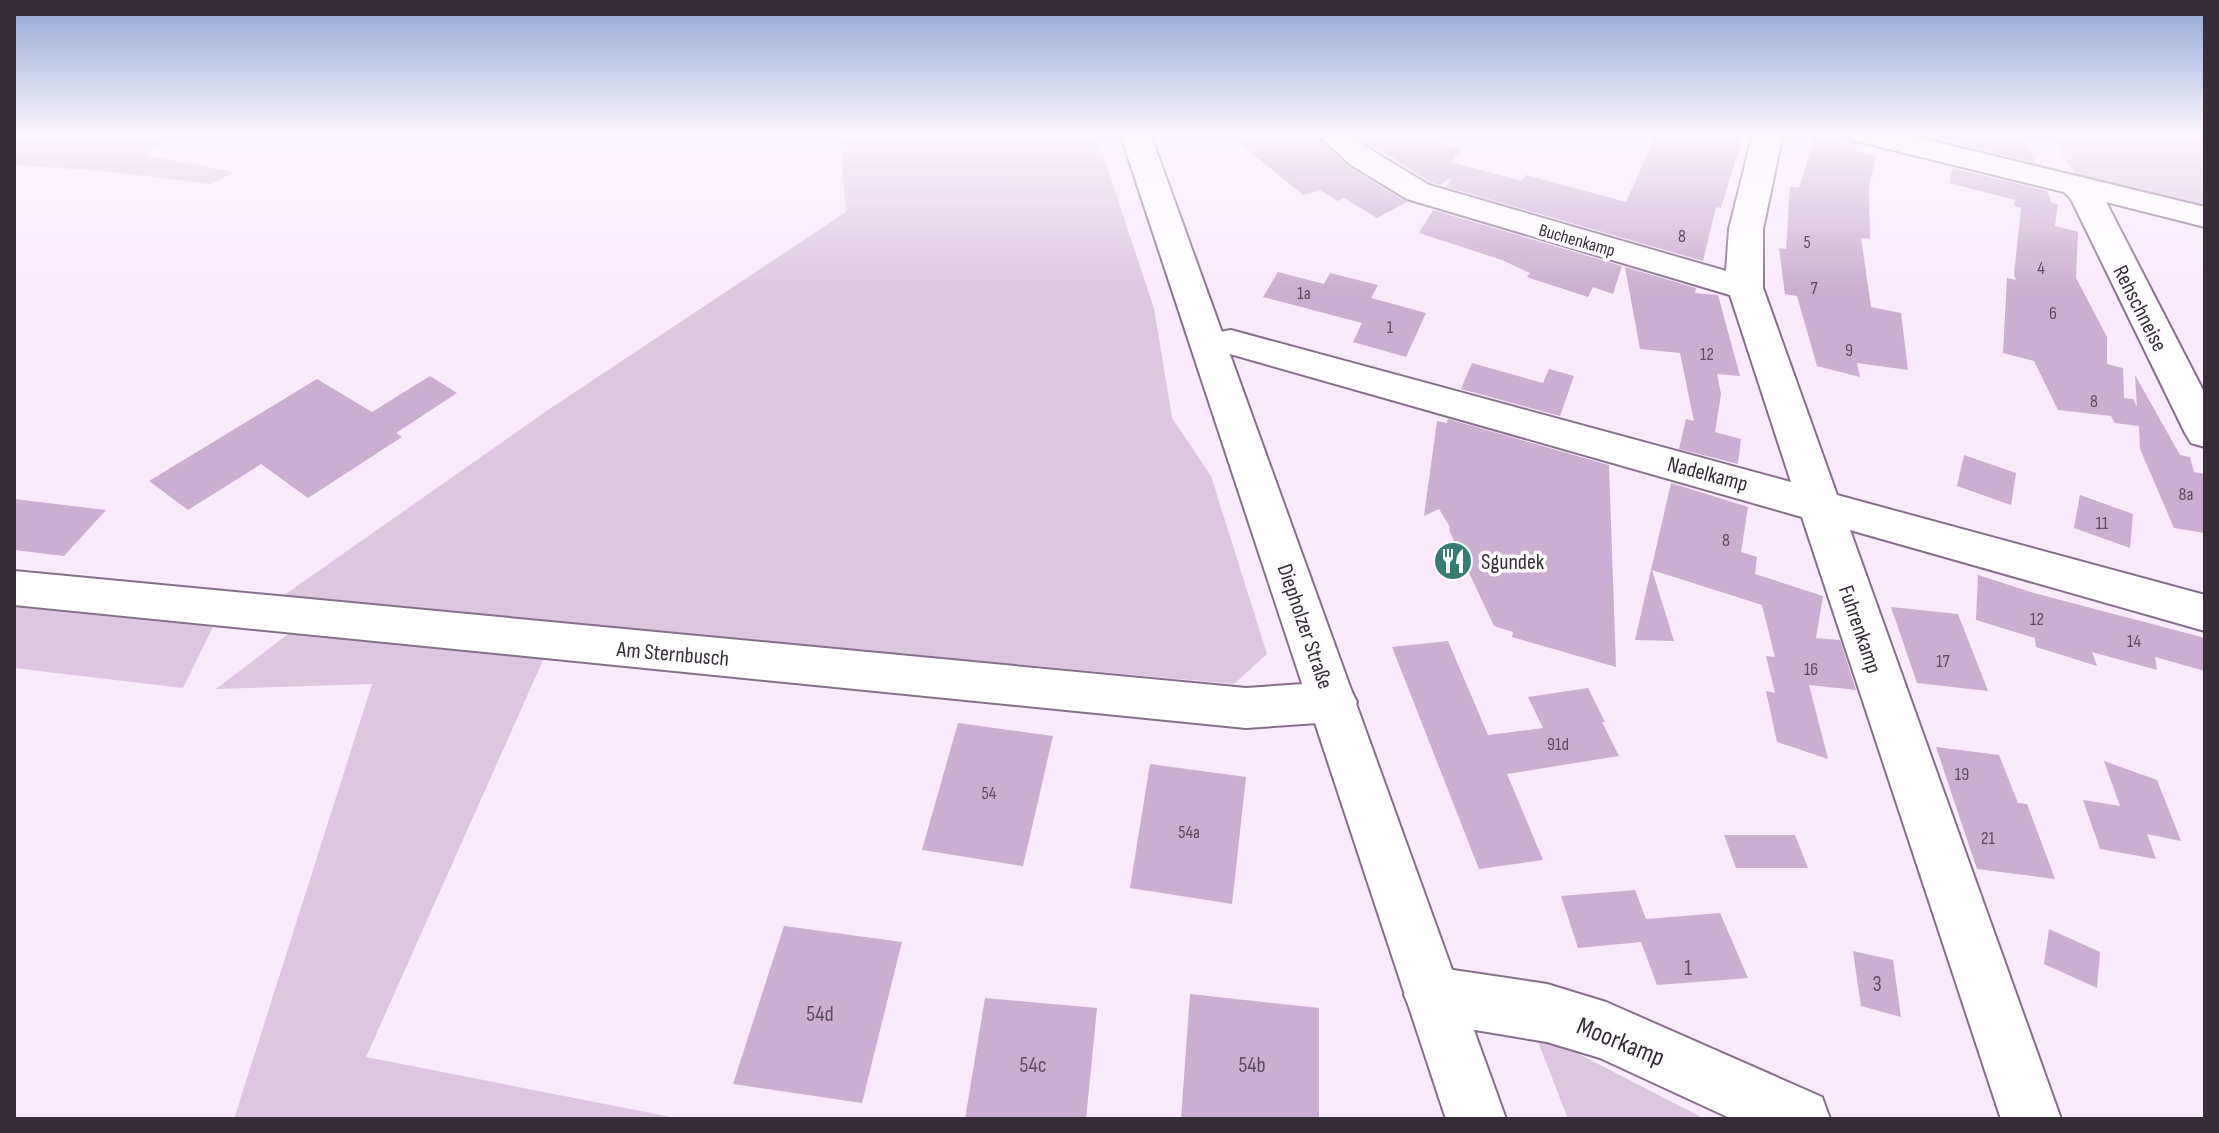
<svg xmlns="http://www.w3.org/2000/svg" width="2219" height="1133" viewBox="0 0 2219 1133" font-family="'Sofia Sans Condensed',sans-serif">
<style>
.green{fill:#dcc6e0}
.building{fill:#cbaed1}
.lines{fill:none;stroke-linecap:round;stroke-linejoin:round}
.minor-casing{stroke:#866f8b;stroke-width:4}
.major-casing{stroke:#866f8b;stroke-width:4}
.minor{fill:#fff;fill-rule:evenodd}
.major{fill:#fff;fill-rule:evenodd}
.labels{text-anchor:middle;stroke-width:7;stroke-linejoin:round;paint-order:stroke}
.number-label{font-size:18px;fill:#5c4d5f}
.far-street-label{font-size:18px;fill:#372d39;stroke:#fdfdfd}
.street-label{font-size:22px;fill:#372d39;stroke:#fdfdfd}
.poi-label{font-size:22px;fill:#372d39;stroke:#fdfdfd;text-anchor:start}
.near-number-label{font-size:22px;fill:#5c4d5f}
.near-street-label{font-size:26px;fill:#372d39;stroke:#fdfdfd}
</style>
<rect width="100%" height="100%" fill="#f9eafc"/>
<g class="green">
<polygon points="14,133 180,133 145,155 235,172 211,184 104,171 14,165"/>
<polygon points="839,133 1096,133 1154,309 1172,418 1211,476 1267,654 1234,684 280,598 548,410 846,212"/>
<polygon points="2047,133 2205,133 2205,210 2078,178"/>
<polygon points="14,607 213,627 183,688 14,668"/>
<polygon points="288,634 544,658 366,1057 681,1119 234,1119 372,684 216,689"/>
<polygon points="1534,1031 1705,1119 1568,1119"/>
</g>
<g class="building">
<polygon points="1227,133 1313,133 1349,167 1407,202 1377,218 1344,198 1338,201 1320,190 1303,195"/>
<polygon points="1353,133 1412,133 1462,151 1450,162 1522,181 1526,175 1626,202 1657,133 1744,133 1721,208 1716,207 1703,261 1446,187 1452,178 1439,185 1430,182"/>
<polygon points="1961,133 2024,138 2035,163 1959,144"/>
<polygon points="1815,137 1856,147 1855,151 1876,156 1869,185 1870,239 1861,238 1871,307 1901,313 1908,370 1857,363 1860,377 1817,366 1797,296 1785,294 1779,248 1786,249 1790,186 1799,188"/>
<polygon points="1953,168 2047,191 2052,203 2058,204 2055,226 2078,232 2076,278 2107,337 2107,364 2123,368 2124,398 2133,399 2137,407 2135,375 2180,455 2190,457 2194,472 2205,474 2205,533 2174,528 2140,449 2139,426 2115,423 2111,416 2058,410 2034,361 2003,353 2007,278 2016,280 2014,275 2021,208 2014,206 2015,200 1949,183"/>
<polygon points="1433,210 1622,266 1613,294 1593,287 1588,297 1527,277 1530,273 1502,260 1419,233"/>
<polygon points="1625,267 1696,288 1695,293 1718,295 1740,376 1717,374 1721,394 1715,432 1741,439 1738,464 1679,449 1686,419 1694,421 1680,353 1640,349"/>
<polygon points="1278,272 1324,284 1330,273 1378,285 1371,298 1426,313 1406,357 1353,342 1362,323 1263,297"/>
<polygon points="1472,363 1543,383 1549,369 1574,376 1560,416 1461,389"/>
<polygon points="430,376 457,393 396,433 402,437 308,498 261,464 188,510 149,481 317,379 372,412"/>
<polygon points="1448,419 1609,465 1616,667 1512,637 1513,632 1494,626 1449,530 1450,527 1439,509 1424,516 1437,421 1447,423"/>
<polygon points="1964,455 2016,473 2011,505 1957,486"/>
<polygon points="1671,483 1748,507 1741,552 1757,557 1755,574 1823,596 1816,638 1840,640 1856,690 1809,685 1828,759 1777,742 1766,691 1775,693 1766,656 1775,657 1762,605 1652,570 1674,641 1635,640"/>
<polygon points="2080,495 2133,514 2130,548 2074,528"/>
<polygon points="14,499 106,510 64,556 14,550"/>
<polygon points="1978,575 2034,593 2205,638 2205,671 2155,657 2157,670 2092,652 2097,666 2036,647 2035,638 1976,620"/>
<polygon points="1891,607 1958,614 1988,691 1917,683"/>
<polygon points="1448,641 1488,735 1543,728 1528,697 1588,688 1605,722 1602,722 1619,756 1507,774 1543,860 1479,869 1392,647"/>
<polygon points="958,723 1053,736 1023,866 922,850"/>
<polygon points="1936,747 1999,755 2018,803 2027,804 2055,879 1977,869"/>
<polygon points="2104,761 2157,780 2181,841 2147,834 2156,859 2100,849 2083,800 2120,806"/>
<polygon points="1150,764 1246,777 1232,904 1130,888"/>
<polygon points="1724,835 1795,835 1808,868 1736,868"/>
<polygon points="1635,890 1646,919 1720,913 1748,978 1657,985 1641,942 1578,948 1561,896"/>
<polygon points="784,926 902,942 862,1103 733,1084"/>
<polygon points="2049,929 2100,952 2097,988 2044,964"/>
<polygon points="1853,951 1893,960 1901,1017 1861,1006"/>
<polygon points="1190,994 1319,1008 1319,1119 1181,1119"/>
<polygon points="985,998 1097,1008 1086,1119 965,1119"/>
</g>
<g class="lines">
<defs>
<g id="minor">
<polygon points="1316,133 1349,133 1373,151 1429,185 1726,271 1729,229 1753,133 1783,133 1763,229 1763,288 1837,495 2205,595 2205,631 1850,530 2061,1119 2001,1119 1802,517 1230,354 1209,356 1196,352 1190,344 1196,336 1231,330 1791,482 1730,295 1407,199 1351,165"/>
<polygon points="1848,133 1899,133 2205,207 2205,227 2106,202 2205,394 2205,447 2191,443 2185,433 2071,199 2064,192 1852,140"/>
<polygon points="14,571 1246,688 1333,682 1350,688 1357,702 1350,716 1333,722 1246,728 14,605"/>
<polygon points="1433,967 1547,984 1606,1002 1822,1097 1830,1119 1732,1119 1600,1058 1547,1042 1433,1023 1413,1015 1404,995 1413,975"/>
</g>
<polygon id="major" points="1120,133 1150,133 1506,1119 1446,1119"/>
</defs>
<use href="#minor" class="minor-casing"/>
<use href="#major" class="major-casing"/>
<use href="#minor" class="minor"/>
<use href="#major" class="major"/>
</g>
<linearGradient id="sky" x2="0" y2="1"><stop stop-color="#90a6d3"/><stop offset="0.46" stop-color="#fcf6fe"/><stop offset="1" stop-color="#fcf6fe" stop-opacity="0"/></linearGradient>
<rect width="2219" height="291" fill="url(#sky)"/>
<defs>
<symbol id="restaurant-disc" viewBox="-11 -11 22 22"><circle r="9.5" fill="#377d75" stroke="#fdfdfd"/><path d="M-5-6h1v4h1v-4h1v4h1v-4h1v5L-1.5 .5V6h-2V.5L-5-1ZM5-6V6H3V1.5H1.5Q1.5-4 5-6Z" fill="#fff"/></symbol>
</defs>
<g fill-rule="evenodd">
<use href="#restaurant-disc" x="1431" y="539" width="44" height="44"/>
</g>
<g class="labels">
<g class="number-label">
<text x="1682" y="242">8</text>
<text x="1807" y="248">5</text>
<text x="2041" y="274">4</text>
<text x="1814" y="294">7</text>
<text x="1304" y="299">1a</text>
<text x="2053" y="319">6</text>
<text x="1390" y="333">1</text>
<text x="1849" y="356">9</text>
<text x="1707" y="360">12</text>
<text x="2094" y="407">8</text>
<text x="2186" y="500">8a</text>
<text x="2102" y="529">11</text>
<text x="1726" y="546">8</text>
<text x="2037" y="625">12</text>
<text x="2134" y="647">14</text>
<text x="1943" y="667">17</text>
<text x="1811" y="675">16</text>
<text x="1558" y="750">91d</text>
<text x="1962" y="780">19</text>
<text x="989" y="799">54</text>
<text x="1189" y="838">54a</text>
<text x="1988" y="844">21</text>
</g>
<g class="far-street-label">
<text transform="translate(1577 240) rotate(16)" y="6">Buchenkamp</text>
</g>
<g class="street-label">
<text transform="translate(2141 308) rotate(63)" y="8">Rehschneise</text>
<text transform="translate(1708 473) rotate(15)" y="8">Nadelkamp</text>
<text transform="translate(1306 626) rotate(71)" y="8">Diepholzer Straße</text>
<text transform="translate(1861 629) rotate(71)" y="8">Fuhrenkamp</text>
<text transform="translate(673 653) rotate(5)" y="8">Am Sternbusch</text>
</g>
<g class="poi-label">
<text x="1481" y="569">Sgundek</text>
</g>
<g class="near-number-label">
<text x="1688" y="975">1</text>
<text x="1877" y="991">3</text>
<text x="820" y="1021">54d</text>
<text x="1033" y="1072">54c</text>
<text x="1252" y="1072">54b</text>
</g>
<g class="near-street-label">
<text transform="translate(1621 1041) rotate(22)" y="9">Moorkamp</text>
</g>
</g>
<rect width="2219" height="1133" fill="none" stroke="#372d39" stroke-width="32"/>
</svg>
